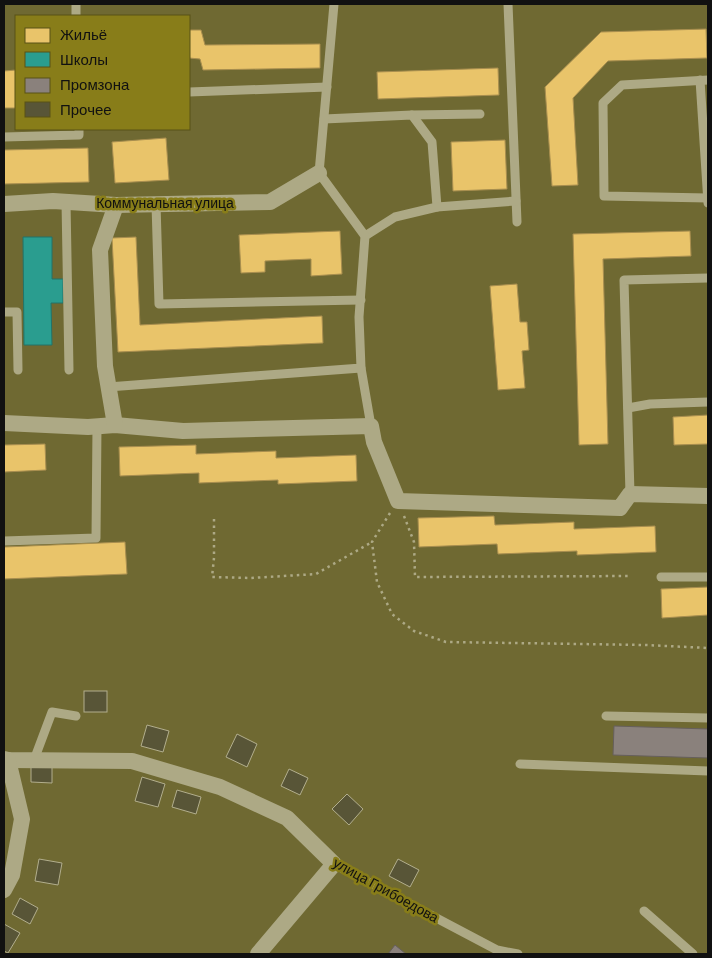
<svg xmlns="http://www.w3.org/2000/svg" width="712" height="958" viewBox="0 0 712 958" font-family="Barlow,sans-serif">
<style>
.homes{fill:#e9c46a;stroke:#a88e4f}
.schools{fill:#2a9d8f;stroke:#227369}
.industry{fill:#8a817c;stroke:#665f5c}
.building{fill:#585537;stroke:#b2ae8d}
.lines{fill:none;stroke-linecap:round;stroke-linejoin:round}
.path{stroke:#ada985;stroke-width:2.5;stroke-dasharray:2.5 4;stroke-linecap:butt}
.lane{stroke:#ada985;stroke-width:9}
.street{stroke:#ada985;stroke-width:16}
.labels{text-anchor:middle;stroke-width:5;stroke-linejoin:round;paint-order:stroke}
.street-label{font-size:14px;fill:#111;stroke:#887d19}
</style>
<rect width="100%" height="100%" fill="#6f6932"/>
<g class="homes">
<polygon points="706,29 707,58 608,61 573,98 578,185 552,186 545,87 601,32"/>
<polygon points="189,30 201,30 205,45 320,44 320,68 203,70 200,59 189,58"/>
<polygon points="498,68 499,95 378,99 377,72"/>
<polygon points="16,70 16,108 4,108 4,71"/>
<polygon points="166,138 169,180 115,183 112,142"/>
<polygon points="505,140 507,189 453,191 451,142"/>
<polygon points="88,148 89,182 4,184 4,150"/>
<polygon points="340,231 342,274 311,276 311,259 265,261 265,272 241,273 239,235"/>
<polygon points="690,231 691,256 603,259 608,444 579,445 573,234"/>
<polygon points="136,237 140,325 322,316 323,343 118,352 112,238"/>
<polygon points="517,284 520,322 527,322 529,350 522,351 525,388 498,390 490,286"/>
<polygon points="708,415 708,444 674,445 673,417"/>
<polygon points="45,444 46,470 4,472 4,445"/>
<polygon points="196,445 196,454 276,451 276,458 356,455 357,481 278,484 278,480 199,483 199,473 120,476 119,447"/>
<polygon points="494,516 495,525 574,522 574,529 655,526 656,552 577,555 577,551 498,554 497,544 419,547 418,518"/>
<polygon points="125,542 127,574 4,579 4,547"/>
<polygon points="708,587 708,615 662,618 661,589"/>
</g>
<polygon class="schools" points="23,237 52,237 52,279 63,279 63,303 51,303 52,345 24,345"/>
<g class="industry">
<polygon points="614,726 708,729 708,758 613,755"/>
<polygon points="395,945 406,954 388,954"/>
</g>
<g class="building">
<rect x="84" y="691" width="23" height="21"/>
<polygon points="147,725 169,731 163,752 141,746"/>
<polygon points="237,734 257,744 247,767 226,757"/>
<polygon points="31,762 52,762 52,783 31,782"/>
<polygon points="289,769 308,778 300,795 281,786"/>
<polygon points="142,777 165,784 158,807 135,801"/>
<polygon points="177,790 201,797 196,814 172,807"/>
<polygon points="347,794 363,809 349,825 332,809"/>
<polygon points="39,859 62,863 58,885 35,881"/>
<polygon points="398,859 419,870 410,887 389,876"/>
<polygon points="20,898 38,908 30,924 12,914"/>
<polygon points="4,924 20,933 8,953 4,951"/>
</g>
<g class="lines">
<g class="path">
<polyline points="390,513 372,542 377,582 392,614 414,631 446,642 646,645 708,648"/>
<polyline points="404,516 414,542 415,577 629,576"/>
<polyline points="214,519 214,558 212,577 251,578 316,574 372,542"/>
</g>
<g class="lane">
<polyline points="76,4 76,16"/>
<polyline points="508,4 517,222"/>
<polyline points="700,80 708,203"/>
<polyline points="708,80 622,85 603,103 604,196 708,198"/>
<polyline points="189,92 327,87"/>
<polyline points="412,115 480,114"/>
<polyline points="324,119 412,115 432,142 437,207 395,217 365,236"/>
<polyline points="4,137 79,135 79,129"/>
<polyline points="66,202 69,370"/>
<polyline points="156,204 159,304 361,300"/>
<polyline points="437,207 516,201"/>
<polyline points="4,312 17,312 18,370"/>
<polyline points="361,368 371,426"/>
<polyline points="108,387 361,368 359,317 365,236 319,173 334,4"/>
<polyline points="628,408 650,404 708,402"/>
<polyline points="630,494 624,280 708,278"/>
<polyline points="4,541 96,538 97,426"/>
<polyline points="661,577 708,577"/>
<polyline points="606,716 708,718"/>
<polyline points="34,760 52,712 76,716"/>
<polyline points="520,764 708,771"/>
<polyline points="334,864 497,950 518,954"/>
<polyline points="644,911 693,954"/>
</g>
<g class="street">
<polyline points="4,204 53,201 116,205 270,202 319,173"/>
<polyline points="4,423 88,427 115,425 183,431 371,426 374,442 398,501 620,508 630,494 708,496"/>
<polyline points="115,425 105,366 100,250 116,205"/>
<polyline points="4,759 8,760 132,761 220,787 287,818 334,864 258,954"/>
<polyline points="4,890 12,875 22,819 8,760"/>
</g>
</g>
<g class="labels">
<g class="street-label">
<text x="165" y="208">Коммунальная улица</text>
<text transform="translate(386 890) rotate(29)" y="5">улица Грибоедова</text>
</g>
</g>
<rect width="712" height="958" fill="none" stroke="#111111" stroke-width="10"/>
<rect x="15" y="15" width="175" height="115" fill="#887d19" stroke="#585216"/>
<rect x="25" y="28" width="25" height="15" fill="#e9c46a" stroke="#585216"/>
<text x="60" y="40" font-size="15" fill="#111111">Жильё</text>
<rect x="25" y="52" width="25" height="15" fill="#2a9d8f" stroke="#585216"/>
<text x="60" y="65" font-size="15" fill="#111111">Школы</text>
<rect x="25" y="78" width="25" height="15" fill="#8a817c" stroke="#585216"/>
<text x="60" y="90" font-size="15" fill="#111111">Промзона</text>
<rect x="25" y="102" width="25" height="15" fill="#585537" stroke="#585216"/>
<text x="60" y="115" font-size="15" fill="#111111">Прочее</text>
</svg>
